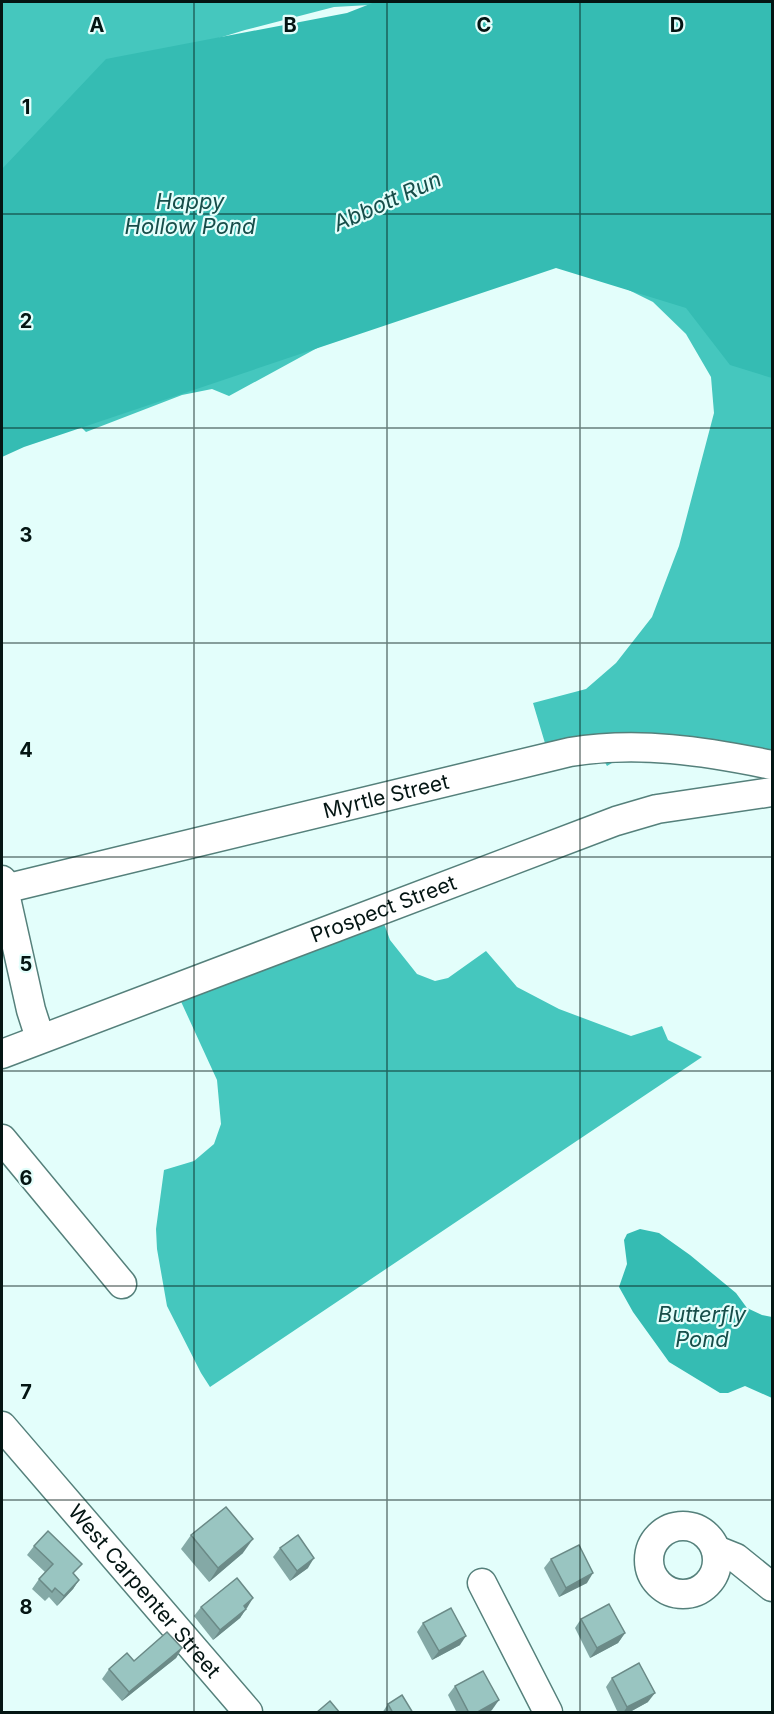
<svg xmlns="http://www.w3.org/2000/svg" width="774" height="1714" viewBox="0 0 774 1714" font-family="Inter,sans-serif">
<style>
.forest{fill:#45c7be}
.water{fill:#35bcb3}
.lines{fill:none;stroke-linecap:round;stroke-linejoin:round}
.minor-casing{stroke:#55807b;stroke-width:31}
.minor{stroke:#fff;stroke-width:28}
.wall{fill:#84a9a6}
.shaded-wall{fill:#6b8a87}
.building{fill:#99c5c1;stroke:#6b8a87;stroke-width:1.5}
.grid{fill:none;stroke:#041513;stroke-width:1.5;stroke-opacity:0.55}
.labels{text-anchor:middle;stroke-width:4.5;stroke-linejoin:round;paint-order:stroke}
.street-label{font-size:21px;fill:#041513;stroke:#e3fefb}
.water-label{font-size:22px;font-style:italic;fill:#174e4a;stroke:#e3fefb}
.grid-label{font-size:20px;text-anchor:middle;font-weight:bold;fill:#041513;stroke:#e3fefb;stroke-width:4.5;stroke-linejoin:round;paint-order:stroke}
</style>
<rect width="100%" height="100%" fill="#e3fefb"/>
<g class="forest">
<polygon points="2,2 382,2 370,5 334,7 245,30 147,60 2,179"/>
<path d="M542,243l82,10 12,5 9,7 37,37 24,29 28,21 38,14v401l-33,-6 -71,-5 -1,-2 -42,1 -18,11 -6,-11c-17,-4 -35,1 -51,5l-17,-57 53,-14 30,-26 36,-46 27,-71 35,-133 -3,-36 -25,-43 -33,-32 -81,-40 -117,28 -125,51 -101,55 -17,-7 -30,6 -96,37 -8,-8 130,-65 166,-63 82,-36 65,-16z"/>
<polygon points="382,918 390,940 417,974 435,981 448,978 486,951 517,987 559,1009 631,1036 662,1026 668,1040 702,1057 210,1387 201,1373 167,1306 157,1249 156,1229 164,1170 194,1161 214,1144 221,1124 217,1080 178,995"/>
</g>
<g class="water">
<polygon points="375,2 772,2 772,378 730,365 686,308 556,268 24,447 2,457 2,169 106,59 347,13"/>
<polygon points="640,1229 659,1233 690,1255 736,1293 747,1308 762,1315 772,1317 772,1398 745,1386 728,1393 720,1393 669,1362 633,1312 619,1287 627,1264 624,1240 627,1234"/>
</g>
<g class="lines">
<defs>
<g id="minor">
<polyline points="2,880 31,1010 40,1038"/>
<path id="s1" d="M4,889l566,-137c69,-11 134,-1 202,13"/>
<path id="s2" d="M2,1054l614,-233 41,-12 115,-17"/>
<polyline points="2,1139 122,1284"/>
<path id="s3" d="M2,1426l246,286"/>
<circle cx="683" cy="1560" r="34"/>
<polyline points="716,1550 736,1558 772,1587"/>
<polyline points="482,1583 548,1712"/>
</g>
</defs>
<use href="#minor" class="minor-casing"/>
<use href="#minor" class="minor"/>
</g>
<g class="wall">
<polygon points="191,1535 243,1553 209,1582 181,1549"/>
<polygon points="34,1546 74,1574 79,1580 73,1589 57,1606 49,1597 45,1601 32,1589 39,1579 45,1572 27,1555"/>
<polygon points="280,1548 308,1568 290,1581 273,1557"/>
<polygon points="551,1559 587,1583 559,1597 544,1568"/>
<polygon points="201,1607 246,1608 246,1609 240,1618 213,1640 194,1616"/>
<polygon points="581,1619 625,1633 618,1643 590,1658 575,1628"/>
<polygon points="423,1623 460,1645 432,1660 417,1632"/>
<polygon points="182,1648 176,1658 122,1701 102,1679 109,1669"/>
<polygon points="612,1678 648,1702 628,1713 618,1713 606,1687"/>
<polygon points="455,1686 492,1710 487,1713 457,1713 448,1695"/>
<polygon points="388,1704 413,1713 382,1713"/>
</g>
<g class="shaded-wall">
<polygon points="253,1539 243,1553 209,1582 218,1568"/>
<polygon points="314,1558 308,1568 290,1581 297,1571"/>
<polygon points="593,1573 587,1583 559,1597 566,1588"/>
<polygon points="79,1580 73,1589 57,1606 64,1596"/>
<polygon points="253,1598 247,1608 237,1615 244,1606"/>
<polygon points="246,1609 240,1618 213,1640 220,1630"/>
<polygon points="625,1633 618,1643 590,1658 597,1648"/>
<polygon points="466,1636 460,1645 432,1660 439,1651"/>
<polygon points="182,1648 176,1658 122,1701 129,1692"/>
<polygon points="655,1693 648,1702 628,1713 623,1713 627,1707"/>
<polygon points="499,1700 492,1710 487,1713 476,1713"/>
</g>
<g class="building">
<polygon points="226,1507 253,1539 218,1568 191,1535"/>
<polygon points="48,1531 82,1564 73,1573 79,1580 64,1596 55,1588 52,1592 39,1579 53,1564 34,1546"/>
<polygon points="298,1535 314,1558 297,1571 280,1548"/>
<polygon points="579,1545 593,1573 566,1588 551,1559"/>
<polygon points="237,1578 253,1598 244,1606 246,1609 220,1630 201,1607"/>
<polygon points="609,1604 625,1633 597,1648 581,1619"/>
<polygon points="451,1608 466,1636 439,1651 423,1623"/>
<polygon points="167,1632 182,1648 129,1692 109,1669 127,1653 134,1661"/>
<polygon points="639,1663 655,1693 627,1707 612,1678"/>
<polygon points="483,1671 499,1700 476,1713 469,1713 455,1686"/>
<polygon points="402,1695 413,1713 393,1713 388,1704"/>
<polygon points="330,1701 340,1713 316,1713"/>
</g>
<path class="grid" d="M194,2v1710M387,2v1710M580,2v1710M2,214h770M2,428h770M2,643h770M2,857h770M2,1071h770M2,1286h770M2,1500h770"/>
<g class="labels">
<g class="street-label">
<text dy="7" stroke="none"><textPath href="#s1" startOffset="393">Myrtle Street</textPath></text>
<text dy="7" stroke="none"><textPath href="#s2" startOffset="408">Prospect Street</textPath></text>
<text dy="7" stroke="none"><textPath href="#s3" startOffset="218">West Carpenter Street</textPath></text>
</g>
<g class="water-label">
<text x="190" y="209">Happy<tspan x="190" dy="25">Hollow Pond</tspan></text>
<text transform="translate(387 201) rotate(-24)" y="8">Abbott Run</text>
<text x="702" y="1322">Butterfly<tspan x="702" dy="25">Pond</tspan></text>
</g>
</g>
<g class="grid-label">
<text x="97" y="32">A</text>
<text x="290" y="32">B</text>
<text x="484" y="32">C</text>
<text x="677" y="32">D</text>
<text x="26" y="114">1</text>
<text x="26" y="328">2</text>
<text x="26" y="542">3</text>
<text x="26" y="757">4</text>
<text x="26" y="971">5</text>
<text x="26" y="1185">6</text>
<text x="26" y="1399">7</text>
<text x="26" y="1614">8</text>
</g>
<rect width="774" height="1714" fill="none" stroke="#041513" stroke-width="6"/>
</svg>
